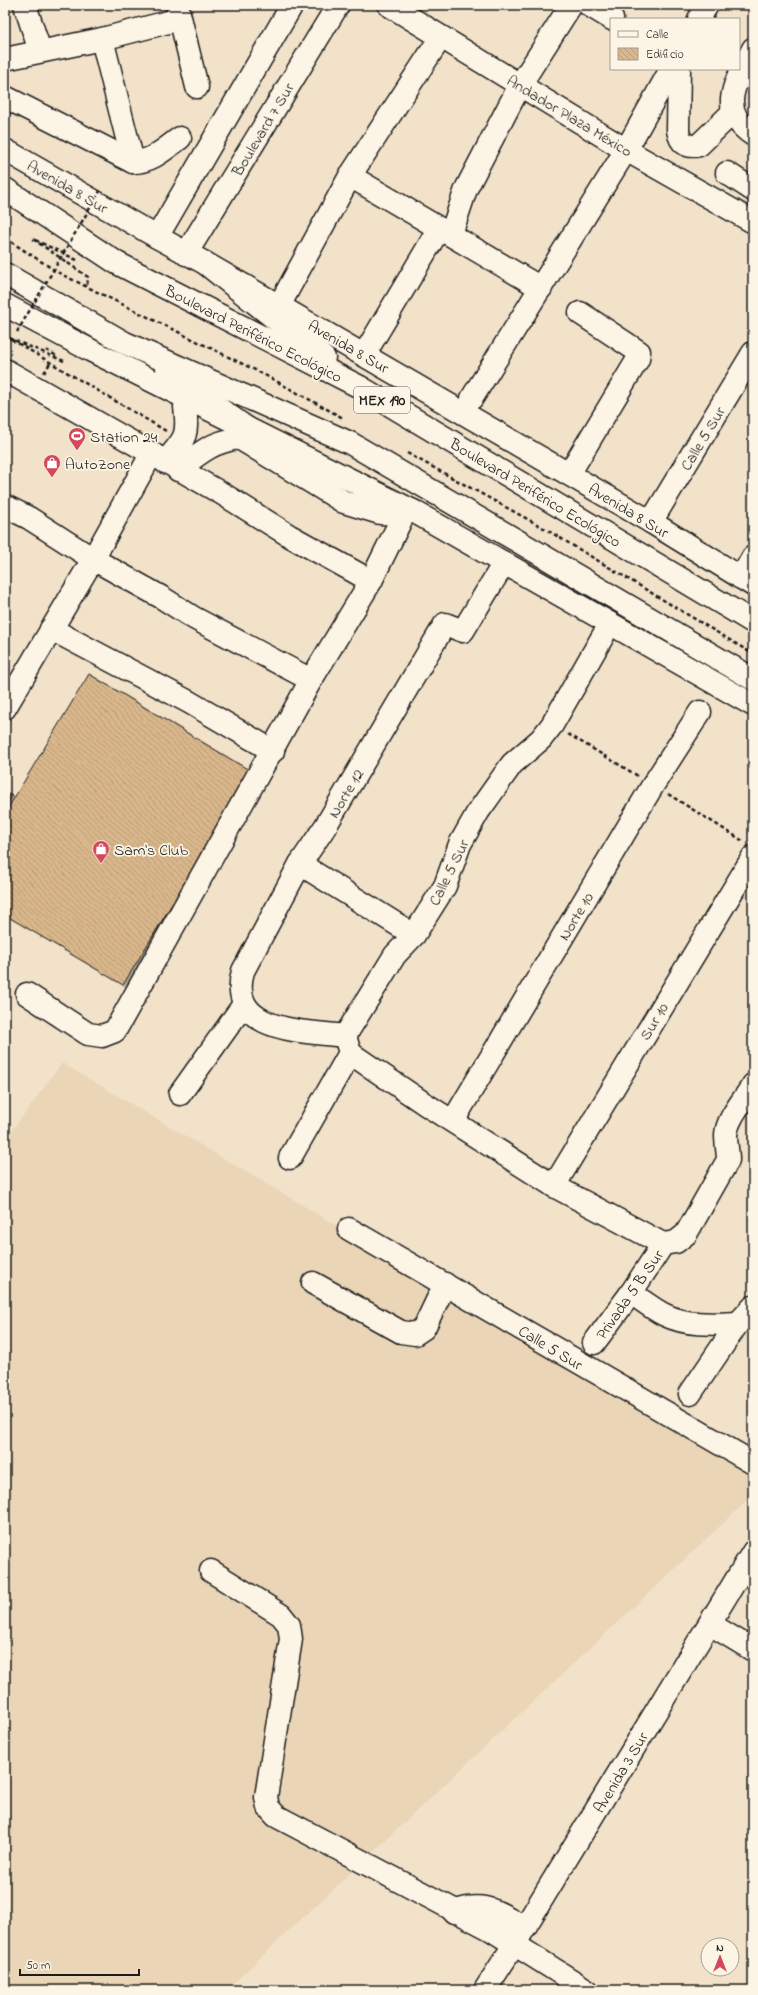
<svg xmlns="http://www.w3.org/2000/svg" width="758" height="1995" viewBox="0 0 758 1995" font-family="'Indie Flower',sans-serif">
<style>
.built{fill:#ead5b7}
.building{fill:url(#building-back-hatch);stroke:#1c1c1c;filter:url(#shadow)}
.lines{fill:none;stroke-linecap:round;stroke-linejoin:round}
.minor-casing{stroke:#1c1c1c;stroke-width:25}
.highway-casing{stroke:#1c1c1c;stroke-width:25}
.path{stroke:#1c1c1c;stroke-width:2.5;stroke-dasharray:4 3;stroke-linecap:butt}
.minor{stroke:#fcf5e5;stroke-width:22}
.highway{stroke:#fcf5e5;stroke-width:22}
.path-bridge{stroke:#1c1c1c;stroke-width:2.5;stroke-dasharray:4 3;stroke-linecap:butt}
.labels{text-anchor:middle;stroke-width:3.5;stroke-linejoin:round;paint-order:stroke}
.shield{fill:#fcf5e5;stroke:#5f5d58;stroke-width:1}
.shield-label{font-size:15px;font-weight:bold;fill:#1c1c1c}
.street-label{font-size:16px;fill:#1c1c1c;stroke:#fcf5e5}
.poi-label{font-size:16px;fill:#1c1c1c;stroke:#fcf5e5;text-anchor:start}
</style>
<defs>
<pattern id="building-back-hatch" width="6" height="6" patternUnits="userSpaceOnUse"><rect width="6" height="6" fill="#d9b68b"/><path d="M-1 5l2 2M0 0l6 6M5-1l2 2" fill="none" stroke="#ba9c77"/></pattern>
<filter id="shadow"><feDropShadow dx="4.5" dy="2.5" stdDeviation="0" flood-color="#0004"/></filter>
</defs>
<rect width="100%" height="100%" fill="#f2e2ca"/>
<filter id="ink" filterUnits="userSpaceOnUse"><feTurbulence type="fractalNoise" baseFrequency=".025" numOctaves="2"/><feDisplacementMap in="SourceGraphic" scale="8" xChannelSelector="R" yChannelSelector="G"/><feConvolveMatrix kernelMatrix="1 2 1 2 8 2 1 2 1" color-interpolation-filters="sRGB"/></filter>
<g filter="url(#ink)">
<polygon class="built" points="62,1063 753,1472 753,1495 226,1990 5,1990 5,1140"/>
<g class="building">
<polygon points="89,674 252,772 123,985 5,915 5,813"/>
<polygon points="5,792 12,796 5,807"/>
</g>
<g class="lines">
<defs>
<g id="minor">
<polyline points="25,5 40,51"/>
<polyline points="177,5 197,87"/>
<polyline points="389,5 626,150 753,222"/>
<polyline points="589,5 612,19"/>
<polyline points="699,19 707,5"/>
<polyline points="102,39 133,162"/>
<path d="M753,49c-16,31 -38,60 0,86"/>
<polyline points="5,59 102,39 180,19"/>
<path d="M679,69l-1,61c2,13 9,18 21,15l34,-33"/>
<path d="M5,97l128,65c19,0 33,-14 47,-24"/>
<polyline points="5,150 157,237 205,263 651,522 753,585"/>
<polyline points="727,173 753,190"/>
<polyline points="350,176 541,288"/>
<polyline points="451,234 466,189 520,85 571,5"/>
<polyline points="157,237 292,5"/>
<polyline points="186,254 338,5"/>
<polyline points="5,305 90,350 413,511 753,705"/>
<polyline points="279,306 350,176 441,37"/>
<polyline points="364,355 439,229"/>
<polyline points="5,370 221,493 290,536 371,581"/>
<polyline points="472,398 626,150 671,69"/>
<polyline points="239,438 344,502 380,513 404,514 413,511"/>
<path d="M165,462c19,-23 24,-24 20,-55"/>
<path d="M178,470c23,-18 32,-27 61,-32"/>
<polyline points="569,474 638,359 639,352 580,313"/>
<polyline points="5,506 29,518 93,559 161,597 194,618 311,680"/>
<polyline points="651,522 753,353"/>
<polyline points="741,578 753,557"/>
<polyline points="51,629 189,702 273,751"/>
<polyline points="5,708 93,559 152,453"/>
<polyline points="300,864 414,935"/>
<polyline points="27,994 88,1034 102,1036 115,1031 311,680 371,581 404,514"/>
<path d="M345,1036c-39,-5 -119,-3 -102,-65l57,-107 25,-37 120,-203 18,7 41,-68"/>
<polyline points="350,1053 425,1104 554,1186 663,1244"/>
<polyline points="180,1094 244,1004"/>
<polyline points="453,1121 653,785 700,712"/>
<polyline points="290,1158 350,1053 345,1036 395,955 414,935 445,886 460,844 478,812 512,764 541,739 552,725 603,636"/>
<polyline points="554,1186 753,857"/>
<polyline points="349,1229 753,1463"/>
<polyline points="313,1283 401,1332 415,1334 424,1328 445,1284"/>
<path d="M631,1293c11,7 22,16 34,22 23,11 48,9 73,8"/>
<path d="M594,1343l37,-50 32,-49 13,-2 10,-8 42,-74c0,-8 -2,-16 -2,-25 1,-17 18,-35 27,-50"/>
<polyline points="690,1394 738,1323 753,1307"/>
<polyline points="211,1571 281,1615 289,1625 291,1639 266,1797 268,1807 276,1816 490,1929 587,1990"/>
<polyline points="710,1624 753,1650"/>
<path d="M454,1912c32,-12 44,1 71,15"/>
<polyline points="485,1990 514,1945 753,1552"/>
</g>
<g id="highway">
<polyline points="5,189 117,263 360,387 753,622"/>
<polyline points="205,263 324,358"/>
<polyline points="5,274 125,343 350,443 753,679"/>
<polyline points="167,372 248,429"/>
</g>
</defs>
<use href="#minor" class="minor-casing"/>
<use href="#highway" class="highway-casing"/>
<g class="path">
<polyline points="5,238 59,273 263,374 343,418"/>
<polyline points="77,260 33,239 88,277 87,287"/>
<polyline points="46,350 57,356"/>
<polyline points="64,361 9,338 166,431"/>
<polyline points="44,373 50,363"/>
<polyline points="407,453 542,527 753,654"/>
<polyline points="568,734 638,776"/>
<polyline points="668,794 743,841"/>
</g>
<use href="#minor" class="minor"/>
<use href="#highway" class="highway"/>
<polyline class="path-bridge" points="17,332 100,191"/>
</g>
</g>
<defs>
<symbol id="stadium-pin" viewBox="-11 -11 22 30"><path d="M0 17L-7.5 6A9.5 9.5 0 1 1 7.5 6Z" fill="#d1495b" stroke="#fcf5e5"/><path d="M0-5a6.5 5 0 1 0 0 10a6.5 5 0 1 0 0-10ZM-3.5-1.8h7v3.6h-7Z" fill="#fff"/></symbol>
<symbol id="shop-pin" viewBox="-11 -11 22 30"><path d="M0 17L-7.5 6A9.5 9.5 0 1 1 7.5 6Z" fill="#d1495b" stroke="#fcf5e5"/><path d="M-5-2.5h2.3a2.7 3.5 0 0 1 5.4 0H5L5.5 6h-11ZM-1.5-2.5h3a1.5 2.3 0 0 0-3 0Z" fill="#fff"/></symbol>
</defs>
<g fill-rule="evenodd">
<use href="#stadium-pin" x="67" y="426" width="20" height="27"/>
<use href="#shop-pin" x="42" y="453" width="20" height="27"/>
<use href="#shop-pin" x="91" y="839" width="20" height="27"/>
</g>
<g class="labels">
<rect class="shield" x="354" y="387" width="56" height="26" rx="3"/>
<g class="shield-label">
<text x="382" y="405">MEX 190</text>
</g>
<g class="street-label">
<text transform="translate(570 115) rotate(31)" y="6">Andador Plaza México</text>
<text transform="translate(262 129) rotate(-59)" y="6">Boulevard 7 Sur</text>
<text transform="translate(68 186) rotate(30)" y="6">Avenida 8 Sur</text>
<text transform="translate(254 333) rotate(27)" y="6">Boulevard Periférico Ecológico</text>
<text transform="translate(349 346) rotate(30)" y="6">Avenida 8 Sur</text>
<text transform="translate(702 438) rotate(-59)" y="6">Calle 5 Sur</text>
<text transform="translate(536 492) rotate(31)" y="6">Boulevard Periférico Ecológico</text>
<text transform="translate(629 510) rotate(31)" y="6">Avenida 8 Sur</text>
<text transform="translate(345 793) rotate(-59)" y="6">Norte 12</text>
<text transform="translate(448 872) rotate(-64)" y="6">Calle 5 Sur</text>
<text transform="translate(575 916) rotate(-59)" y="6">Norte 10</text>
<text transform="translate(653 1021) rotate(-59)" y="6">Sur 10</text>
<text transform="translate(629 1294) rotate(-55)" y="6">Privada 5 B Sur</text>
<text transform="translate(551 1347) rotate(31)" y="6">Calle 5 Sur</text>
<text transform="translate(620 1772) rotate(-59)" y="6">Avenida 3 Sur</text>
</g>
<g class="poi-label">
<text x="90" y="442">Station 24</text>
<text x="65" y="469">AutoZone</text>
<text x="114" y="855">Sam's Club</text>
</g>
</g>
<rect width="758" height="1995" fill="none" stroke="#fcf5e5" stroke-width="20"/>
<rect x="10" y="10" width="738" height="1975" fill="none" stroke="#1c1c1c" stroke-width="1.5" filter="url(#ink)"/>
<rect x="610" y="18" width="130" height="52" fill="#fcf5e5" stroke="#a29e95"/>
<rect x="618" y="31" width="20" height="6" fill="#fcf5e5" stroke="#a29e95"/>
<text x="646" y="38" font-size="12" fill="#1c1c1c">Calle</text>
<rect x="618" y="48" width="20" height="12" fill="url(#building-back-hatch)" stroke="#a29e95"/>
<text x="646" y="58" font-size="12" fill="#1c1c1c">Edificio</text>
<g transform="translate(720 1957)"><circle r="19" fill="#fcf5e5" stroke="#a29e95"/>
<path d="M0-3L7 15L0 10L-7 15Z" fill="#d1495b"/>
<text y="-6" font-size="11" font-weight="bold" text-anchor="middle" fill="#1c1c1c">N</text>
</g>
<path d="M20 1969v6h119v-6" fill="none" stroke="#1c1c1c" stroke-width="2"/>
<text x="26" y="1969" font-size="12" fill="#1c1c1c" stroke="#fcf5e5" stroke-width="3" paint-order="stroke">50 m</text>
</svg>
